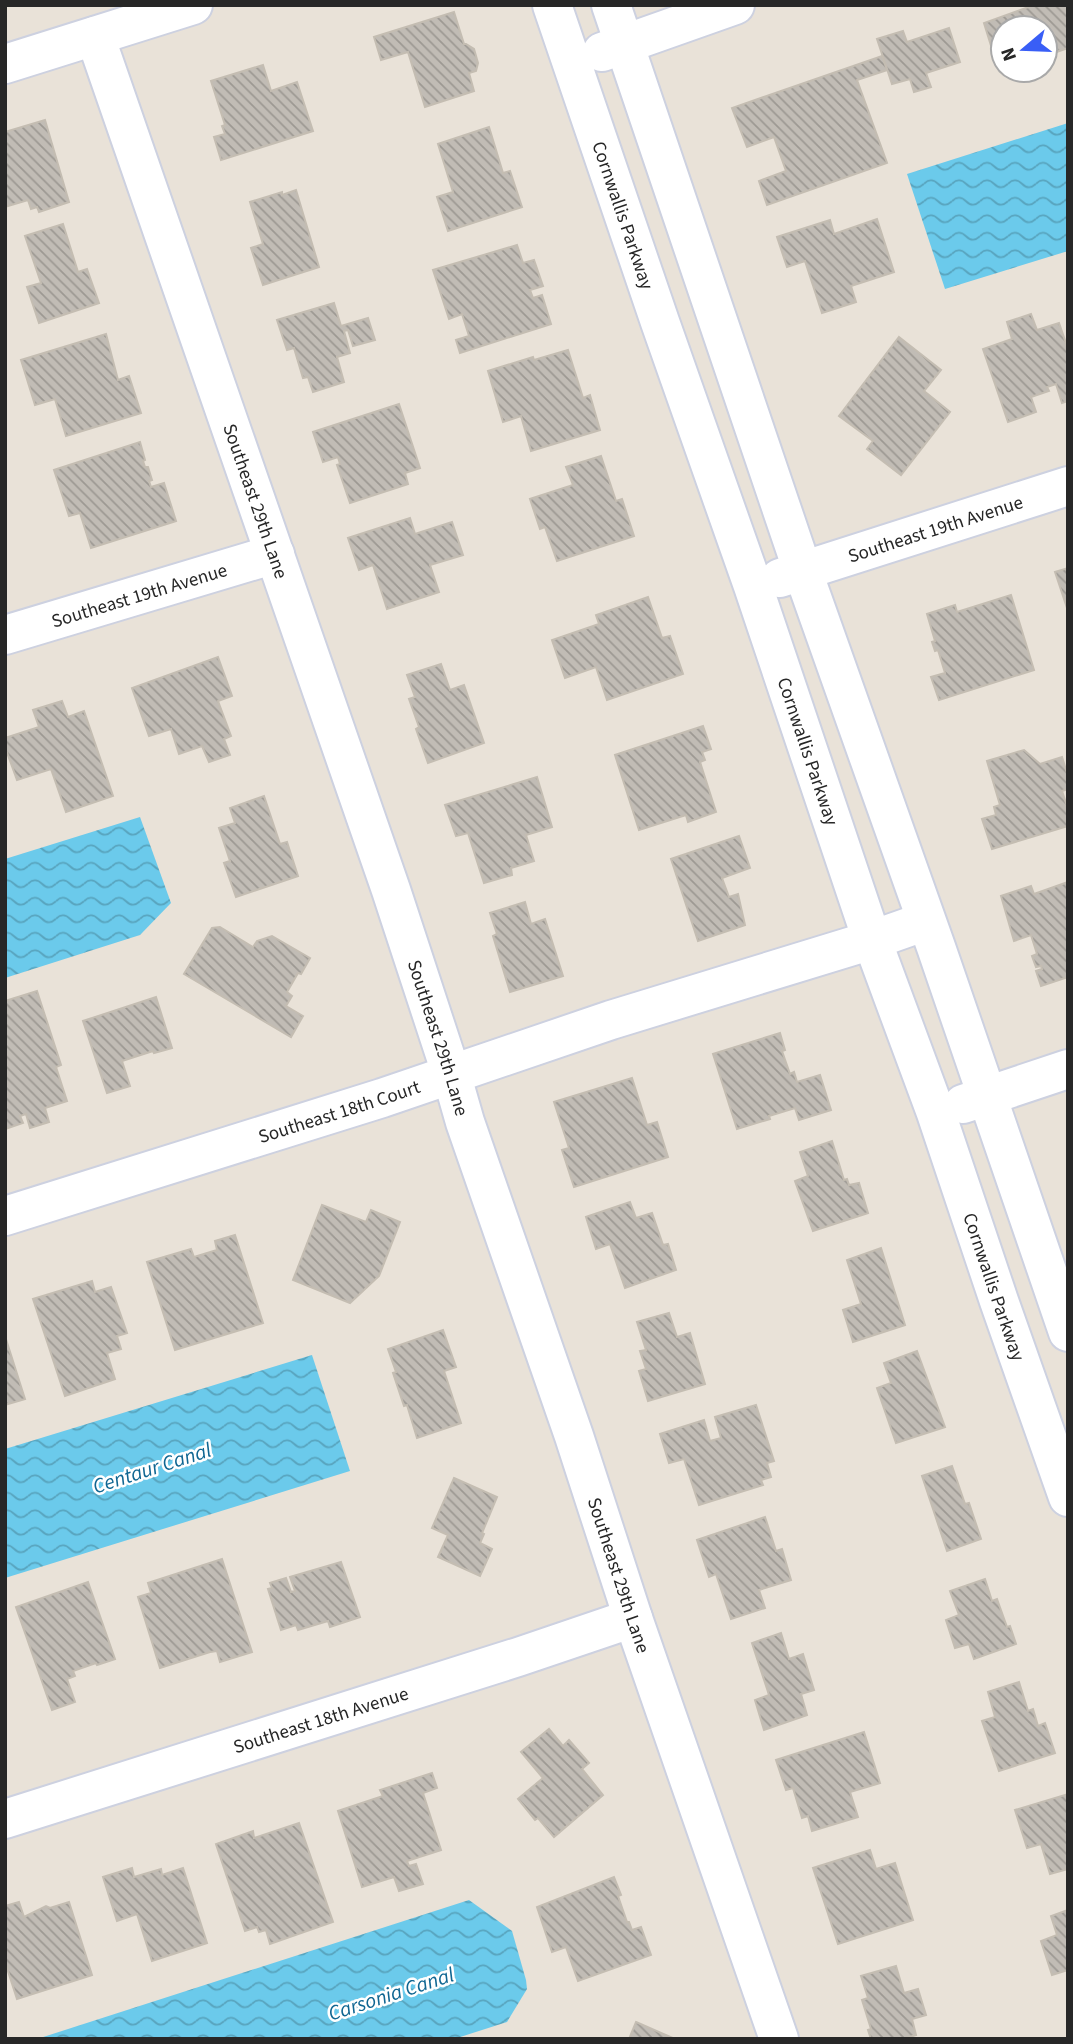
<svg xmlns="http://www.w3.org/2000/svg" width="1073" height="2044" viewBox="0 0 1073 2044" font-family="'Source Sans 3',sans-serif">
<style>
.water{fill:url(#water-waves)}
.building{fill:url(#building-back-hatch);stroke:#c4bdb2;stroke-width:2}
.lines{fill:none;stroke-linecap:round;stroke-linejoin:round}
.minor-casing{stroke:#cdd1e0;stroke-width:42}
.minor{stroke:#fff;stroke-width:38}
.labels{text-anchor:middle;stroke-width:5;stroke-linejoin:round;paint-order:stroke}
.street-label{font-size:19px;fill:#272727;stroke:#fff}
.water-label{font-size:21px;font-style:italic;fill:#0f6692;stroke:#fff}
</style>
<defs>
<pattern id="water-waves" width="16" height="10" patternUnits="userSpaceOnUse" patternTransform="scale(1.75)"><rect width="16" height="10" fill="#6bcaeb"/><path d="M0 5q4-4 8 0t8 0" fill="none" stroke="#58a4be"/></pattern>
<pattern id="building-back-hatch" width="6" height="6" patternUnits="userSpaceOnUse" patternTransform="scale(1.75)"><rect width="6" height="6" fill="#c1bcb5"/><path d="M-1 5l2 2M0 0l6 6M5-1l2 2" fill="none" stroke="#9d9993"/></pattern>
</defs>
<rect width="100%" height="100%" fill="#e9e2d8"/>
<g class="water">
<polygon points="1068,123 1068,251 945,289 907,174"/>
<polygon points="140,817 171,903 140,935 5,978 5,859"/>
<polygon points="312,1355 350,1471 5,1578 5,1449"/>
<polygon points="469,1900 512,1931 526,1980 527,1989 507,2022 454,2039 37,2039"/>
</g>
<g class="building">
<polygon points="1034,5 1068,5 1068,48 1045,56 1045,28 1003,28 1003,58 1000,50 993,52 984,23"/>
<polygon points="454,12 464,44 466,44 474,49 478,63 476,71 469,73 474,91 425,107 408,52 381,60 374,37"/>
<polygon points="949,28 960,62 926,73 931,87 914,92 910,79 892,84 877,39 903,31 907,42"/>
<polygon points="882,56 887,70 857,80 887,163 767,205 759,181 786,171 774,137 747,147 732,108"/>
<polygon points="263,65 271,91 297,82 313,131 221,160 214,137 225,134 222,126 225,125 211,81"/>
<polygon points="45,120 69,202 39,212 37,207 31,209 28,200 5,207 5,132"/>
<polygon points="489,127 503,173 510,171 522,207 448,231 437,197 453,192 438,144"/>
<polygon points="296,190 319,267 263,285 251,248 263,244 250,202 282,192 282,195"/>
<polygon points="877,219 894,272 851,286 856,302 822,313 805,261 787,267 777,237 830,220 834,234"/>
<polygon points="63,224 78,272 87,269 99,303 39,323 27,287 41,283 25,236"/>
<polygon points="517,245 523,263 534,260 543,286 530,290 533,298 542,295 551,324 460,353 456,340 469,336 462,314 449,319 433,270"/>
<polygon points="334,303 341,326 368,318 375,340 353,346 348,330 344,331 350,353 337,357 344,382 313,392 308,377 303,378 294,348 287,350 277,320"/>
<polygon points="1031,314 1037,330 1059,323 1068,349 1068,401 1062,403 1056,384 1047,387 1049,391 1031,397 1036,412 1008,422 983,349 1012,339 1007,322"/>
<polygon points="106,334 118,380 129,376 141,413 66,436 55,399 35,405 21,360"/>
<polygon points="899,337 941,370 924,391 950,412 901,475 867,449 873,441 839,416"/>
<polygon points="568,350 583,398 590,395 600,430 531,451 521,416 503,422 488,371 533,357 534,360"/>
<polygon points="399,404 420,468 405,473 408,484 350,503 337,465 340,464 338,457 323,462 313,432"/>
<polygon points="140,442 145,460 143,461 145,467 148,467 152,480 149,481 151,487 164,483 176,521 91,548 80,513 69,516 54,470"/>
<polygon points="601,456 616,501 622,499 634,536 557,561 545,527 540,529 530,499 573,485 566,467"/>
<polygon points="410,518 415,534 452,522 463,555 430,565 439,592 387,609 373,565 359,570 348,538"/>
<polygon points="1068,568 1068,611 1055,572"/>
<polygon points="1011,595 1034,670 939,700 931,677 945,673 938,650 935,651 932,642 935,641 927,614 955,605 957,612"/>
<polygon points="648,597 662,638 670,636 683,674 607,700 596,667 565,678 552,640 599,624 596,615"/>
<polygon points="218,657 232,696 218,701 231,736 224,739 230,755 209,762 202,746 179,754 171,729 149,736 132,688"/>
<polygon points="441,664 450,690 464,685 484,743 428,763 416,729 419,727 409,699 415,697 407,675"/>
<polygon points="62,701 68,717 84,711 113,796 66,812 51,769 17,780 5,747 5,738 39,727 33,710"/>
<polygon points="703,726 711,749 702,752 705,760 700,762 716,812 688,822 686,815 639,830 615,755"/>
<polygon points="1024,750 1040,764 1062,757 1068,776 1068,789 1062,791 1068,809 1068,826 992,849 982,819 996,815 994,807 1000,805 987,761"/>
<polygon points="537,777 552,827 526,835 534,861 511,868 512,875 484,883 468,833 456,836 445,805"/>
<polygon points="264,796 280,844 287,842 298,876 236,897 224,863 230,861 219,828 235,823 230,808"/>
<polygon points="739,836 750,868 722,878 729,897 738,894 745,925 698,941 671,859"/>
<polygon points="1068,882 1068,977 1041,986 1036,971 1042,969 1041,966 1036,967 1032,956 1037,954 1031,935 1014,941 1001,896 1031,886 1034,894"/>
<polygon points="525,902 531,924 545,919 563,976 510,992 493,936 497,934 490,913"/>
<polygon points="220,927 253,947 257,941 272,936 310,958 301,974 298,973 287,992 292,996 286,1006 303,1016 291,1037 184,974 212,928"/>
<polygon points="37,991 61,1065 56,1067 67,1101 45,1108 49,1122 30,1128 26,1114 20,1116 23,1123 5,1129 5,1001"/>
<polygon points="156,997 172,1048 154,1053 153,1051 122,1061 130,1086 107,1093 83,1021"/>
<polygon points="780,1033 785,1050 782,1051 790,1074 794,1072 797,1082 820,1075 831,1110 799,1120 795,1108 769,1116 770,1119 737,1129 713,1054"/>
<polygon points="632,1078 647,1125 657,1122 668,1157 574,1187 562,1150 569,1148 554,1102"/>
<polygon points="832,1141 844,1180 847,1179 849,1185 859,1183 868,1213 813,1231 795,1181 808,1176 800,1152"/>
<polygon points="630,1202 636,1218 652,1213 663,1245 668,1244 676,1270 625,1288 610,1244 596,1249 586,1217"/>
<polygon points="322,1205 366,1222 371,1210 400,1222 379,1276 350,1303 293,1280"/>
<polygon points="235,1235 263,1323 175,1350 147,1262 191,1249 194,1257 217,1250 215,1241"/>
<polygon points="881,1248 905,1325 853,1342 843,1310 861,1304 847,1260"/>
<polygon points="92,1281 95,1292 111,1287 127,1333 117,1336 121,1349 107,1353 115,1379 65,1396 33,1299"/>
<polygon points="669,1313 677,1337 690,1333 705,1384 648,1401 639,1371 646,1369 640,1351 646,1350 637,1322"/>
<polygon points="443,1330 456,1367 444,1371 461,1423 417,1438 407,1405 404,1406 393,1373 396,1372 388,1349"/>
<polygon points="5,1336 25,1399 5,1405"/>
<polygon points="917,1351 945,1427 896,1443 877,1388 891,1383 884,1363"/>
<polygon points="756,1405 774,1461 767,1463 771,1477 761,1480 763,1485 699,1505 684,1459 669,1463 660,1434 704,1420 710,1441 721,1438 715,1417"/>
<polygon points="952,1466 965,1504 969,1503 981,1539 947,1551 922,1476"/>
<polygon points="454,1478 497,1497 482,1533 484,1534 480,1543 492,1549 480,1576 438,1557 448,1535 432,1528"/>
<polygon points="765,1517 776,1551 782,1549 791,1580 759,1590 765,1608 731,1619 716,1574 709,1577 697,1540"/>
<polygon points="222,1559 252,1652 220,1662 217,1651 210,1652 160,1668 138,1597 151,1593 148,1583"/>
<polygon points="341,1562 360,1617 330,1627 328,1621 298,1630 296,1625 281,1630 268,1589 272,1588 270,1583 286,1578 291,1592 295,1591 290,1577"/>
<polygon points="985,1579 992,1601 997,1599 1007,1627 1010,1626 1016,1644 974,1659 969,1644 955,1648 946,1620 959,1615 950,1591"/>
<polygon points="88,1582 115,1659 97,1665 96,1663 73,1671 75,1676 67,1679 75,1702 52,1710 16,1607"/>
<polygon points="781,1633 789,1659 803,1654 814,1690 801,1694 807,1715 764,1730 755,1700 769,1695 752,1643"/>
<polygon points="1019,1682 1028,1711 1033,1709 1038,1726 1045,1723 1055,1753 999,1771 982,1721 995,1717 988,1692"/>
<polygon points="549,1729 563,1746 569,1740 589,1763 582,1769 603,1795 554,1837 538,1818 535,1820 518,1799 543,1778 521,1752"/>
<polygon points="864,1732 880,1783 850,1792 858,1817 812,1831 808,1816 802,1818 793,1788 786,1790 776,1760"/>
<polygon points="432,1773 437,1788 423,1793 441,1850 407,1861 409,1866 416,1864 423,1884 399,1891 394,1877 362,1887 338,1811 383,1796 380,1790"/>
<polygon points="1068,1794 1068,1869 1050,1874 1041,1844 1027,1848 1015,1810"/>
<polygon points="299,1823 333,1922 270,1944 266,1930 259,1932 257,1927 245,1931 216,1844 253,1831 254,1838"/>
<polygon points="870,1850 876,1869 895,1863 913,1920 838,1944 813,1868"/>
<polygon points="132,1868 134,1877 161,1869 162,1875 183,1868 207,1943 152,1961 137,1914 117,1921 103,1877"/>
<polygon points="614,1877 621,1895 618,1896 627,1922 629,1922 632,1930 641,1927 651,1955 578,1981 566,1947 552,1952 537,1907"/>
<polygon points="19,1902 24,1917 46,1906 50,1908 69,1902 92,1975 17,1999 5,1962 5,1906"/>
<polygon points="1068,1910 1068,1970 1052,1975 1041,1941 1057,1935 1051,1916"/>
<polygon points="896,1966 904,1993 918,1989 926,2015 912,2019 916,2035 903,2039 871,2039 868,2030 871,2029 862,2000 868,1998 861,1976"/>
<polygon points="636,2022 675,2039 629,2039"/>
</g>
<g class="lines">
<defs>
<g id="minor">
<path id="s1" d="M552,5l108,317 93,264 119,354 64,173 63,188 69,196"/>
<polyline points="611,5 803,572 936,947 1068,1332"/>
<path id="s2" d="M95,36l296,854 60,183 14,49 109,314 59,182 146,421"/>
<polyline points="602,52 735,5"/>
<polyline points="5,64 193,5"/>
<path id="s3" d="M780,578l288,-92"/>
<path id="s4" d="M5,635l270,-81"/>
<polyline points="963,1104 1068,1069"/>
<path id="s5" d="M5,1216l377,-118 229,-78 261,-80 54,-19"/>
<path id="s6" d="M5,1819l513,-162 115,-39"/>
</g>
</defs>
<use href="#minor" class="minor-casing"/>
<use href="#minor" class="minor"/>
</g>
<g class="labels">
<g class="street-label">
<text dy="7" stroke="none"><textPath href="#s1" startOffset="222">Cornwallis Parkway</textPath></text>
<text dy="7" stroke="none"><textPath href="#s2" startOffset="492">Southeast 29th Lane</textPath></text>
<text dy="7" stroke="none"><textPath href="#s3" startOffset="163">Southeast 19th Avenue</textPath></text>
<text dy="7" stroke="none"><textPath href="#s4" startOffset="140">Southeast 19th Avenue</textPath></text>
<text dy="7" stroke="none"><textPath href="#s1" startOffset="789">Cornwallis Parkway</textPath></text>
<text dy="7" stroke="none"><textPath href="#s2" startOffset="1059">Southeast 29th Lane</textPath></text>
<text dy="7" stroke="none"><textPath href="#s5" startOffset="350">Southeast 18th Court</textPath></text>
<text dy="7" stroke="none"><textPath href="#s1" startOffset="1356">Cornwallis Parkway</textPath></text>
<text dy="7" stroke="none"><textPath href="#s2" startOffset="1626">Southeast 29th Lane</textPath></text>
<text dy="7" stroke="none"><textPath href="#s6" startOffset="331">Southeast 18th Avenue</textPath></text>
</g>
<g class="water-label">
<text transform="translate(152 1468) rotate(-18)" y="7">Centaur Canal</text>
<text transform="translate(391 1994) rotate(-18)" y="7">Carsonia Canal</text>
</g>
</g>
<rect width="1073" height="2044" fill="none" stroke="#272727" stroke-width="14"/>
<g transform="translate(1024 49) rotate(251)"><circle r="33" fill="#ffffff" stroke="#a9a9a9" stroke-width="2"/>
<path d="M0-5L12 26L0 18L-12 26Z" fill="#395ef6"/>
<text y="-10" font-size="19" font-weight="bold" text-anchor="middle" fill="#272727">N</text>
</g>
</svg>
